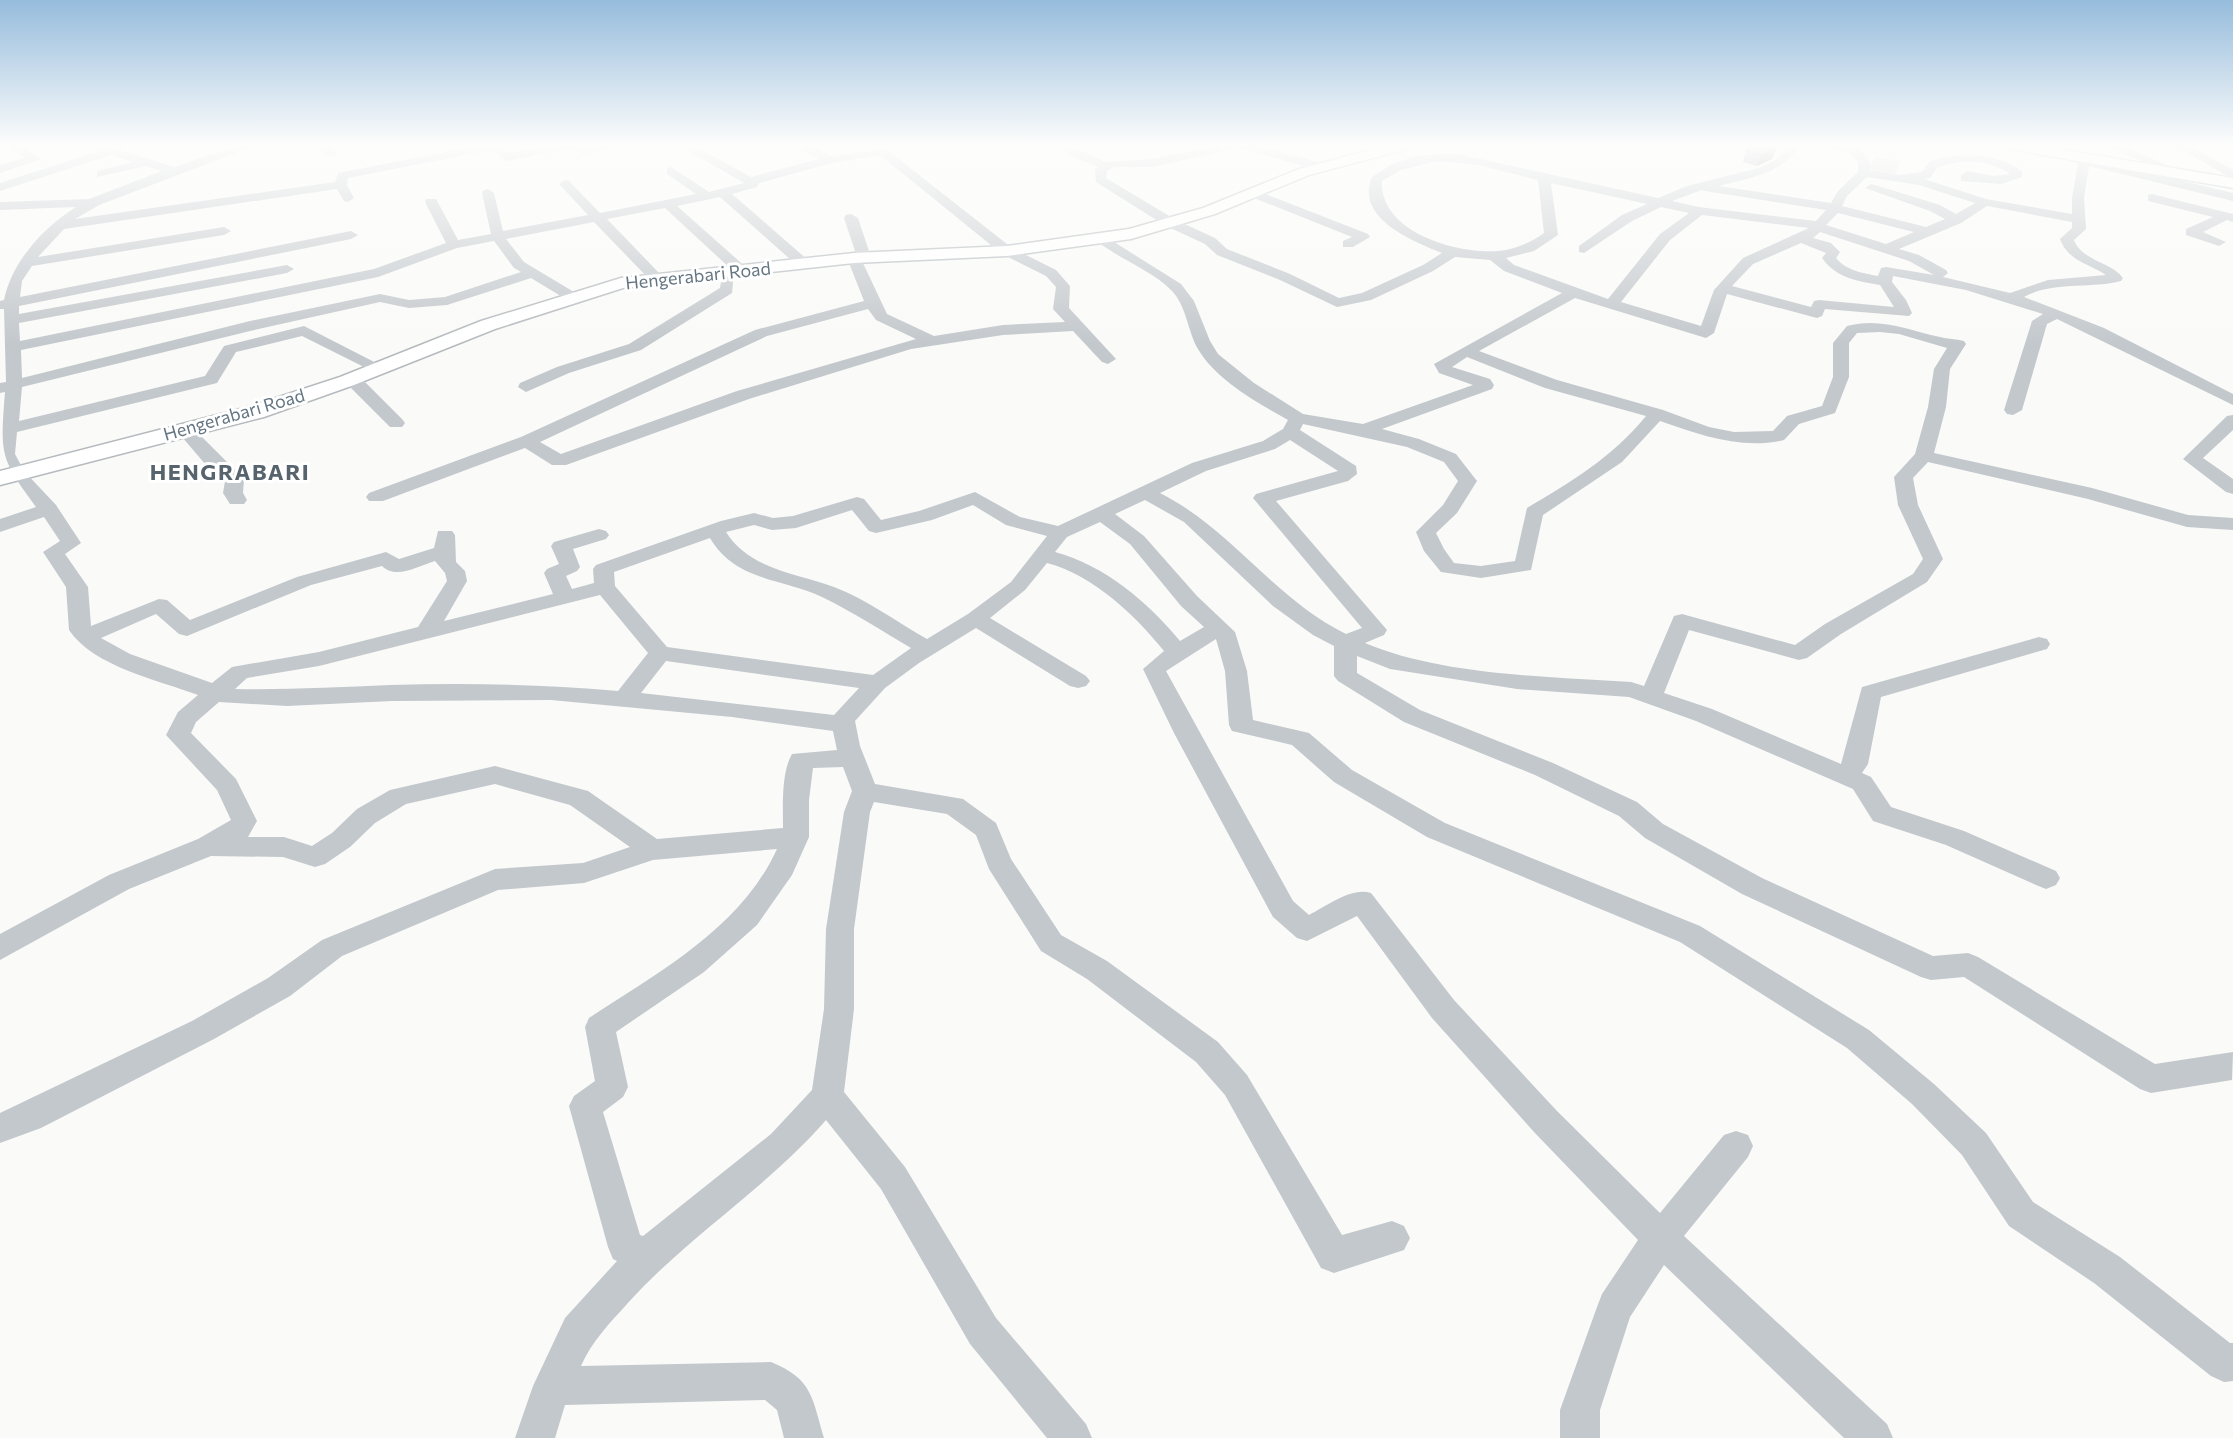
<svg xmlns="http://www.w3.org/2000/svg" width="2233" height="1438" viewBox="0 0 2233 1438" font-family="Commissioner,sans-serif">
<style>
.green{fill:#dadfd7}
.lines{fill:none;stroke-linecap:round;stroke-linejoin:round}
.major-casing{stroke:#b5babe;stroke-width:3}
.minor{fill:#c3c8cc;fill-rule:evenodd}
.major{fill:#fff;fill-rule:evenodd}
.wall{fill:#929a9f}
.shaded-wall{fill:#777d82}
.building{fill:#aab3b9;stroke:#777d82;stroke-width:1.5}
.labels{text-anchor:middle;stroke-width:6;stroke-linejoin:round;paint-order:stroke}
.far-street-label{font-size:18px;fill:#657683;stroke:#fff}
.far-district-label{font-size:22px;font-weight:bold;letter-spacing:1.5px;fill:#57646e;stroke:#fff}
</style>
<rect width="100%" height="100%" fill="#fafaf8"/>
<polygon class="green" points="1875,157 1901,161 1895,174 1869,169"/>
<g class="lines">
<defs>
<g id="major">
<polygon points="1393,144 1416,144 1414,147 1309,175 1215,214 1131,239 1007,256 854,263 623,288 495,329 354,385 264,417 0,485 0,471 248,407 340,377 481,321 621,278 854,253 1007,246 1129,229 1203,208 1299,169"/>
<polygon points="1997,144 2028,144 2233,178 2233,188 2004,148"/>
</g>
</defs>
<use href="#major" class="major-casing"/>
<g class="minor">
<polygon points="6,144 17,144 41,159 0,173 0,165 25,158 7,147"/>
<path d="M92,144h9l73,23 68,-23h17l-160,61 -24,14 260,-37 3,-9 149,-29h10l12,9 48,-9h25l3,3 43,-3 -45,10 -11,-6 -65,13 -16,-11 -143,28 -1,7 7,13 -6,4 -4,-1 -7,-12 -273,40 -26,28 186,-30 7,4 -7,4 -192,31 -10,15 -2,16 331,-66 7,4 -7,4 -332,67v8l268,-49 7,4 -7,4 -268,50 1,18 354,-72 72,-26 -21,-41 1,-3h10l22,41 33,-6 -9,-41 2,-3 4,-1 6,4 9,38 85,-16 -29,-31 6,-4 4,1 31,32 96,-19 -29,-20v-6l4,-1 38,25 35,-9 -67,-39h14l60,33 68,-18 -28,-15h15l25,12 55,-7 126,99 44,22 14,16 -1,22 47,51 -8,5 -6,-2 -29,-31 -70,4 -92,14 -162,50 -183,66h-14l-27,-17 -142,53h-14l-3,-4 3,-4 152,-56 234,-107 109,-29 -17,-43 9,-4 -12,-36 2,-3 5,-1 7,4 13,39 -9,4 25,53 47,22 69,-11 62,-3 -12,-13 3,-22 -10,-11 -44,-22 -122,-99 -48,8 -73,20 -2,4 -25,7 77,67v6h-10l-79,-70 -43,9 71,63v6h-10l-4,-3 -2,21 -91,57 -72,23 -43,19 -8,-5 2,-4 37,-16 72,-23 91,-56 3,-18h9l-67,-62 -58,11 53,55 2,3 -2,3h-10l-56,-58 -88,17 18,23 55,33 2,3 -2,3h-10l-38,-23 -84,27 -38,3 -29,-6 -130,29 -228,56 -3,34 186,-45 19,-30 80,-20 82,42 -8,5 -6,-2 -70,-35 -66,16 -19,31 -200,49 -2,22 9,17 32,34 25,38 -16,11 23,33 3,39 68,-27 8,1 23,20 107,-43 89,-25 13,7 35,-11 4,-17h14l3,4 1,27 9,9 2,10 -23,40 109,-27 -9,-21 3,-4 12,-5 -8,-18 3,-4 45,-13 7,2 3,4 -3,4 -33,10 7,18 -3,4 -11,5 6,13 22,-6 -1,-14 3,-4 125,-44 33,-8 19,5 20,-2 64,-19 7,2 17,21 38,-9 56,-19 45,25 38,9 134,-63 71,-22 20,-12 5,-9c-30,-17 -72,-40 -90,-71 -11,-19 -11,-43 -27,-59 -20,-20 -50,-30 -73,-48l-2,-3 7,-4 78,49 13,17 16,40 8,13 36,29 49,31 60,10 110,-39 -34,-12 -5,-9 128,-71 -58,-22 -14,-11 -35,-3 -22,14 -62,29 -34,7 -57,-27 -63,-25 -12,-11 -39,-18 -70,-44 -1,-12 3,-3 -27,-11 -17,-12h13l38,18 48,-3 70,-15h28l74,20v6l-4,1 -83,-24 -85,20h-39l-7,4 -1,7 70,42 39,18 12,11 63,25 49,24 23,-5 61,-28 19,-12c-28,-11 -88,-35 -70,-76l20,-13 21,-7 24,-3h21l200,44 29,-12 75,-19 13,-7 15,-16h12c-25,32 -46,32 -83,42l112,17 7,-12 20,-19v-10l-10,-10 -32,-8c24,-1 38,-3 54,17v9l30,5 22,-3 8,-11c31,-9 65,-9 92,10v6l-21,7 -40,-3v-6l6,-4 27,5 16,-2c-20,-15 -49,-15 -72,-7l-8,11 -6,1 62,20 86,15v-16l6,-35 -11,-2v-6l4,-1 162,39v8l-144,-35 -5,32 2,31 -12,11c8,21 36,21 49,38l-2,3c-31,8 -69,0 -97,16l80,31 129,66v11l-176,-86 -10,5 -25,86 -9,5 -6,-1 -3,-4 28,-89 11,-7 -77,-24 -73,-14 -1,6 14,18 6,13 -3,3 -84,-7 -3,7 -5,2 -90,-24 -13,39 -8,5 -131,-40 -96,53 78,29 106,30 46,17 25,5 39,-1 14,-15 35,-10 11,-29v-34l14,-17c33,-9 61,4 93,11 8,2 16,2 24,4l2,3 -16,25 -4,38 -12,46 158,35 96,27 45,3v12l-46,-3 -99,-28 -160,-37 -15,16 5,27 25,54 -16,23 -86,52 -34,24 -8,2 -110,-30 -25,63 48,16 129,55 21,-77 177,-50 8,2 3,5 -3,5 -166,48 -13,67 -6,9 9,4 20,30 73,24 92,40 4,7 -4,7 -10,4 -10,-4 -90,-40 -73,-24 -20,-32 -157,-68 -67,-24 -112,-8 -127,-20 -33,-13v17l63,37 133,53 84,39 26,22 99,54 171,78 35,-3 10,4 177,107 78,-12 -1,28 -81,13 -11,-4 -176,-112 -33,3 -10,-3 -179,-83 -97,-56 -26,-22 -84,-41 -131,-53 -66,-41 -4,-5v-30l-21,-11 -40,-29 -89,-84 -39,-22 -30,14 29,22 53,60 38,36 12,39 6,49 56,13 43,37 93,53 255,103 169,104 65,54 52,49 47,69 87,55 110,86h3v38l-9,1 -13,-6 -117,-93 -85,-57 -47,-71 -50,-51 -65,-56 -167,-106 -253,-105 -93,-55 -42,-37 -60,-14 -3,-6 -4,-54 -9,-32 -50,32 127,230 16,14c18,-9 42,-28 62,-22l83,107 103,111 103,102 64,-78 12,-4 12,4 5,11 -5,11 -64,79 203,188 6,14h-49l-180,-173 -34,52 -30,93v28h-40v-28l37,-103 5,-13 36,-54 -104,-108 -102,-114 -75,-102 -50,25 -10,-3 -24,-21 -99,-184 -31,-64 21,-18c-29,-36 -71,-76 -117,-88l-22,27 -35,28 96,58 4,5 -4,5 -8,2 -8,-2 -94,-58 -57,35 -34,25 -30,33 5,25 15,38 88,15 33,24 15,36 50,76 46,26 111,81 29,33 95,160 50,-14 12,5 6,12 -6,12 -70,23 -13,-5 -96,-173 -29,-33 -109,-83 -46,-28 -52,-82 -13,-34 -29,-21 -73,-12 -4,10 -16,117v80l-10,83 61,75 91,151 90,106 6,14h-45l-77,-94 -89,-155 -55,-69c-60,69 -137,115 -199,184 -18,20 -35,37 -46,62l190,-4c42,17 41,36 53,76h-40l-7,-28 -12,-10 -200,5 -10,33h-40l18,-52 32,-68 52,-57 -4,-2 -5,-12 -39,-141 5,-10 21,-15 -10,-54 4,-9c70,-46 152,-90 188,-169l-124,11 -69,23 -86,7 -156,66 -52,40 -76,43 -173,89 -41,15v-30l192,-92 76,-43 54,-38 173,-71 88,-6 47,-16 -60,-42 -75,-21 -89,20 -31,19 -25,24 -25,17 -10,3 -32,-10 -72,-1 -82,33 -129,71v-26l109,-59 89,-36 33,-19 -14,-30 -51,-55 12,-23 20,-17c-40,-15 -104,-28 -129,-65l-3,-43 -23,-35 17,-11 -16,-24 -44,15v-13l36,-12c-36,-49 -36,-51 -31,-115l-5,1v-10l6,-1 -2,-73h-4v-8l4,-1c8,-39 40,-73 72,-93l-76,3v-8l89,-3 73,-28 -16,-5 -49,11v-6l36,-9 -22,-7 -111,36v-8l99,-32 -7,-3zM1437,161l42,4 59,15 6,53c-11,8 -24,14 -38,17 -42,7 -127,-16 -124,-69l19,-11zM1867,177l52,8 56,18 -19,11 -16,-9 -65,-20 -4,-1 -6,4 65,23 15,8 -19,8 -84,-21 5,-10zM1551,183l96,21 -25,11 -43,31v6l5,1 48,-32 29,-14 28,6 -29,21 -52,65 -94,-34 -8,-7 28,-7 24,-16zM1702,190l3,1 121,19 -10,11 -117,-14 -27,-6zM1987,206l85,16v6l-12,11c8,22 28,24 46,36l-58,5 -38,13 -67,-16 5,-4 -2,-3 -27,-15 -20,-6 62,-26zM1838,213l76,19 -28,12 -60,-19zM1702,215l107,13 -66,30 -29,32 -13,36 -80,-24 49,-62zM1820,232l89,29 25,14 -48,-8 -5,1 -3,8c-15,-3 -31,-5 -42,-18l4,-6 -9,-9 -18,-5zM494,241l20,27 7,4 -76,25 -36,3 -29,-6 -130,27 -228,57 -1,-28 357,-73 79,-29zM1801,243l25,10 -4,5c14,20 35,23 58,27l14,22 -75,-7 -5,1 -3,6 -79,-21 21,-22zM868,309l8,11 40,19 -179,52 -176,63 -21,-12 227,-106zM1880,332l19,2 48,14 -13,21 -6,38 -13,47 -21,23 4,28 25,54 -10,15 -88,50 -30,21 -113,-31 -8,2 -30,70 -13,-4c-82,-5 -191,-7 -266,-39l19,-8 3,-5 -111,-129 72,-20 9,-7 -1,-8 -56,-36 3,-6 104,23 37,15 14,19 -15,24 -27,27 8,19 17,21 40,6 50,-8 12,-55 79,-53 38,-41c40,14 82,29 124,19l15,-16 36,-11 14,-36v-34l8,-10zM1467,357l78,31 101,28c-32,40 -75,66 -119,92l-12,53 -34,5 -27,-3 -10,-14 -8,-16 21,-20 20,-32 -21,-27 -37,-15 -37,-10 110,-40 2,-4 -4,-6 -38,-12zM1290,440l48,31 -82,23 -3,4 109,130 -16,6c-74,-37 -113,-104 -186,-141l46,-22 69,-22zM973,505l33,20 41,11 -36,46 -43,32 -41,25c-30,-17 -61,-40 -93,-52 -37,-14 -84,-17 -108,-55l28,-7 18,5 24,-2 56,-18 17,21 7,2 56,-13zM1100,522l30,22 51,62 23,21 -24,14c-32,-39 -76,-76 -125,-89l12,-15zM710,538c26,44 73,40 112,59 31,15 60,34 89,51l-38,27 -206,-28 -52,-61 -1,-14zM435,561l10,12 2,8 -29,46 -99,25 -87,15 -20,16 -82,-29 -29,-16 55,-24 23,20 8,2 124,-51 71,-19c14,14 36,0 53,-5zM600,595l48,58 -30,38c-76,-7 -152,-8 -228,-6 -52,2 -103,5 -155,4l12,-11 72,-12zM666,661l193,27 -25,27 -193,-22zM551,700l181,17 101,14 4,19 -45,4c-11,19 -9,52 -9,74l-126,11 -69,-48 -93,-25 -105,24 -33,19 -25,24 -20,13 -28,-9h-36l9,-16 -21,-42 -45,-46 5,-11 23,-20 68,4 105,-5zM843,767l9,24 -8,21 -18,117 -2,80 -12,81 -41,44 -128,102 -3,-1 -37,-123 20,-15 5,-10 -12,-55 88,-60 53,-47 35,-50 17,-38v-37l4,-32z"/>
<polygon points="313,144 326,144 338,154 328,156"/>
<polygon points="2102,144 2118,144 2176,169 2166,172"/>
<polygon points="2172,144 2186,144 2233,170 2233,179"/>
<polygon points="1253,189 1368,234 1370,237 1353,247 1343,247 1343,241 1352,237 1249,196 1247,193"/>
<polygon points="2152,194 2233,214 2233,222 2227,220 2203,232 2226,242 2219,246 2186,235 2186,229 2213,217 2148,201 2148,195"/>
<polygon points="352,374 358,375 402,419 405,423 402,427 390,427 346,383 344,379 346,375"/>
<polygon points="2233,415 2233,430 2203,458 2233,479 2233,494 2226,492 2183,459 2227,416"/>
<polygon points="185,425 191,426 244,479 243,493 247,500 244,504 230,504 223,493 225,481 206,465 176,430"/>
</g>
<use href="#major" class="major"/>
</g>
<polygon class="wall" points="1757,144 1772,159 1757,166 1743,162 1746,151"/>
<polygon class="shaded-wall" points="1778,144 1779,144 1772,159 1757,166 1761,155"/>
<polygon class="building" points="1757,144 1778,144 1776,148 1761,155 1746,151"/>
<linearGradient id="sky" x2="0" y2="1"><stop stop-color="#96bcdc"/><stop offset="0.42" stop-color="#fdfdfc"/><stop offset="1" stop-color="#fdfdfc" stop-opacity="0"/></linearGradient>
<rect width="2233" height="345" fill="url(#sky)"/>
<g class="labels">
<g class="far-street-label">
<text transform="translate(698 276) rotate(-6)" y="6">Hengerabari Road</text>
<text transform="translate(234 415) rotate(-16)" y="6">Hengerabari Road</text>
</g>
<g class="far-district-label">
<text x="230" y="480">HENGRABARI</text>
</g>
</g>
</svg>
